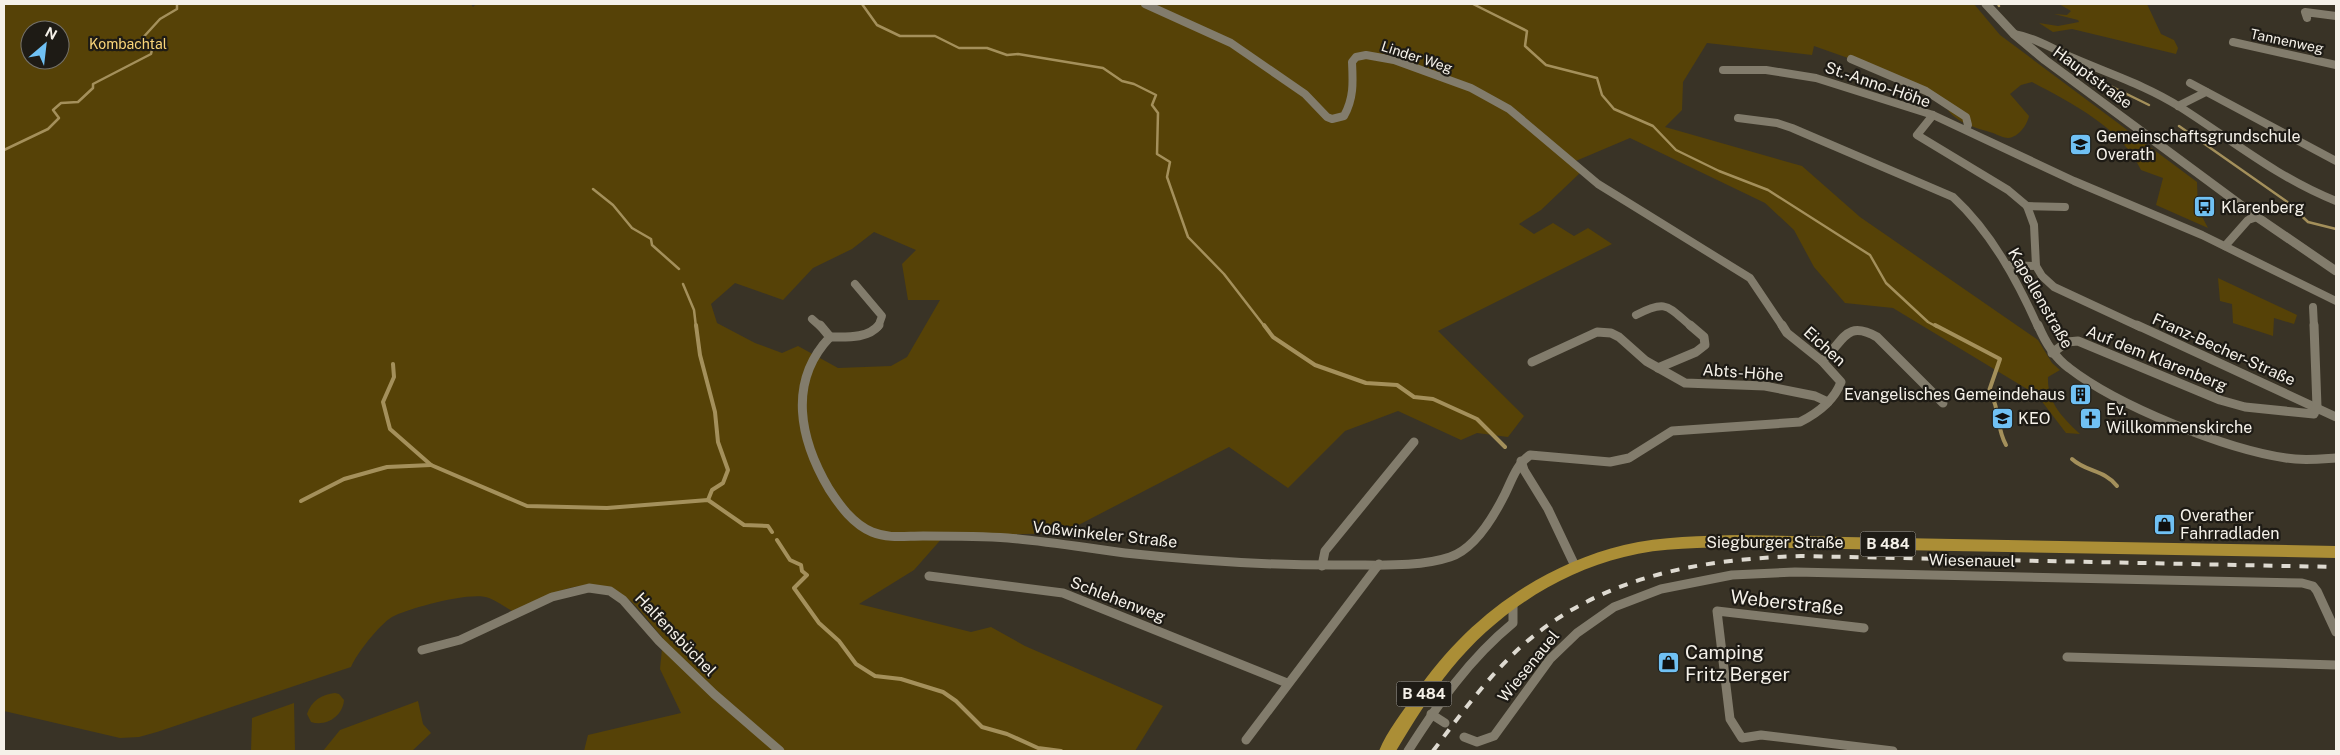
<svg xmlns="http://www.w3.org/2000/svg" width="2340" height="755" viewBox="0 0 2340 755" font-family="'Public Sans',sans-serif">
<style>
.green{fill:#564207;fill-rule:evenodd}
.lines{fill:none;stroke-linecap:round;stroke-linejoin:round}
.stream-far1{stroke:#a4905b;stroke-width:2.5}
.stream{stroke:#a4905b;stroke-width:4}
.minor-far1{stroke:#827c6c;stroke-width:8}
.minor{stroke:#827c6c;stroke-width:9}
.secondary{stroke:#827c6c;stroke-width:9}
.primary{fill:#ab8e36;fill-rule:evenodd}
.rail{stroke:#dedad1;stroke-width:4;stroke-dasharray:9 9;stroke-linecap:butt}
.labels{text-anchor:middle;stroke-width:4.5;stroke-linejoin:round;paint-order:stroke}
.far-street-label{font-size:14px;fill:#f5f1e9;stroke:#1e1b15}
.far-park-label{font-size:14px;fill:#fad579;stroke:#1e1b15}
.shield{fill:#1e1b15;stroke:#b4b1a9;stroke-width:1}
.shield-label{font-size:15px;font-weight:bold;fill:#f5f1e9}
.street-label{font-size:16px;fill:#f5f1e9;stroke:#1e1b15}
.poi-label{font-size:16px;fill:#f5f1e9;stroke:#1e1b15;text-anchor:start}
.near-street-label{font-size:19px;fill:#f5f1e9;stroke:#1e1b15}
.near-poi-label{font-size:19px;fill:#f5f1e9;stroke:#1e1b15;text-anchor:start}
</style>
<rect width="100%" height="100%" fill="#393326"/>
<g class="green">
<path d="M4,4h467l2,3 3,-3h1498l26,31 197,147 1,27 10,19 -52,-23 7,-27 -22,-8c-21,-43 -68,-66 -109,-88l-11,3 -11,9 19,22c-2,9 -10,21 -21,22 -4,0 -10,-3 -15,-5 -16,-5 -43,-11 -48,-30l-80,-39 -51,-18 -2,9 -105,-12 -24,39 -1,28 -17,17 137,39 58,51 178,123 14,23 8,7 -12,7c-1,26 15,41 32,57l-14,-1 -29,-38 -144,-87 -48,-5 -31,-36 -20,-37 -29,-27 -135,-65 -59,25 10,9 -40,38 -22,14 15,10 19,-11 21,13 14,-8 24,16 -174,87 86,85 -16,21 -31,-4 -16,7 -63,-29 -53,20 -57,57 -59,-41 -166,86 -119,3 -30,34 -55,34 112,28 20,-5 34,19 138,60 -28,45h-551l4,-16 93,-22 -21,-44 3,-31c-12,-13 -23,-30 -36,-40 -36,-29 -79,-2 -115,13 -7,-4 -15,-10 -23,-13 -18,-7 -79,10 -97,19 -13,8 -35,36 -41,50l-194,65 -18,5 -19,1 -116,-27zM30,30h30v30h-30zM874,232l42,18 -14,14 6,36h32l-33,57 -16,9 -53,2 -40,-22 -16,7 -27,-10 -38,-20 -6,-19 24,-21 48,17 30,-32 39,-19z"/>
<polygon points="2059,4 2147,4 2161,34 2174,40 2178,48 2176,54 2072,29 2053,32 2039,23 2058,26 2079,22 2078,20 2054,14 2067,15 2071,11"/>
<polygon points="2218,278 2297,315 2294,324 2274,318 2273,336 2233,323 2232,304 2220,301"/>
<path d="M335,693l4,1 5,6c-1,16 -18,27 -33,22l-4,-8c4,-13 15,-20 28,-21z"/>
<polygon points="418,701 423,724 431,733 412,751 323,751 340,730"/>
<polygon points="294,703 295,751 251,751 252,718"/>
</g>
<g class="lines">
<g class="stream-far1">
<polyline points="862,4 877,25 900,36 935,36 959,48 987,48 1007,55 1018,54 1103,68 1122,81 1134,84 1156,95 1152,105 1158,113 1157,154 1170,162 1167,177 1188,237 1224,274 1265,327"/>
<polyline points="1473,4 1527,31 1525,46 1546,65 1597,78 1602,95 1614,109 1653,126 1676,150 1719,171 1768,190 1870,255 1886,283 1928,322 1937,327"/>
<polyline points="1998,4 1999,6"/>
<polyline points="2086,74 2149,105"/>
<polyline points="2179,126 2286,201 2308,222 2336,229"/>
<polyline points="4,150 48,129 59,118 53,110 61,103 78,102 93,88 93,84 151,54 152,50 139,42 160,19 177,9 177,4"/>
<polyline points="593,189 613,205 632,228 651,239 652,245 679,269"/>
<polyline points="683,284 694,310 696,327"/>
</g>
<g class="stream">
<polyline points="696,325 700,355 715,412 718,442 728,470 723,483 712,490 708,500"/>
<polyline points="1264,325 1273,337 1315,365 1366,383 1397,385 1414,397 1433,399 1477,419 1505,447"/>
<path d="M1935,325l65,34 -11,32c11,16 7,37 17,54"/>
<polyline points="393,364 394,377 383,402 390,429 431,465 527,506 607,508 708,500 744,525 768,526 772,532"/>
<path d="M2072,459c14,13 33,11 45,27"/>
<polyline points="301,501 344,479 387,467 431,465"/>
<polyline points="777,540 790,560 801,565 802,571 807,575 794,588 819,623 839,641 856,664 875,676 901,679 943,692 956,701 982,727 1007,734 1038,748 1061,751"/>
</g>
<g class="minor-far1">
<path d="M1145,4l86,39 74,51 22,23 5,2 12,-3c10,-18 9,-34 8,-54l4,-5 10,-2 28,5 77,28 38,21 89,75 152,94 33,49"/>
<polyline points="2307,18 2305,12 2336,16"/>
<path d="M2014,34c22,4 39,15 59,24 37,16 74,28 107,49 52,33 98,71 156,94"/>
<polyline points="2233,42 2336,65"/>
<polyline points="1851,59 1926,91 1966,117 1968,125 1966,129"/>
<polyline points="1723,70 1766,70 1816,78 1933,115 2074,181 2202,235 2336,301"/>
<polyline points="2190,83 2336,161"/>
<polyline points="2178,106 2206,92"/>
<polyline points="1933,115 1917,135 2008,190 2027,206 2034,225 2036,266 2042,276 2054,287 2140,327"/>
<path d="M1738,118l39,5 15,5 161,69c38,35 64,83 85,130"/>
<polyline points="2027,206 2065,207"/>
<polyline points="2225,246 2248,220 2257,217"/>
<polyline points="2007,265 2036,266"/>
<polyline points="855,284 882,316 878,327"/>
<polyline points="2313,307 2314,327"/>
<path d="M1636,315c31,-16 31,-9 56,12"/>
<polyline points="812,319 821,327"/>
</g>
<g class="minor">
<path d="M820,325l10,12c-43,45 -30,103 -1,152 11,17 24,35 43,43 17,7 33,4 51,4 28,0 57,0 85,2 39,3 78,10 117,15 75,8 151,13 227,12 31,0 68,2 98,-8 25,-8 44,-41 55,-63 7,-14 11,-29 25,-39l80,7 19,-4 43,-27 128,-9c18,-9 34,-21 41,-40l-19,-21 -35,-28 -5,-8"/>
<path d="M2038,325c7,17 16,32 31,43 49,38 156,81 217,90 17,3 34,1 50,0"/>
<polyline points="2137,325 2336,417"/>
<path d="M830,337c16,0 38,2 49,-12"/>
<polyline points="2052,353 2067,342 2078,341 2220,400 2245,407 2314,414 2317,407 2314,325"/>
<path d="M1822,361c22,-19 23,-42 55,-24l66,66"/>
<polyline points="1532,362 1597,332 1611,333 1619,337 1646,361 1685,383 1765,386 1815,396 1828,402"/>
<polyline points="1658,368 1696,352 1705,345 1704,337 1690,325"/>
<polyline points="1521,461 1524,470 1548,509 1576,568"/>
<polyline points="1322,566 1325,551 1414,442"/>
<polyline points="929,576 1063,593 1287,683"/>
<polyline points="1864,628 1717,611 1730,719 1742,738 1761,735 1893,751"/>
<polyline points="422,650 460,640 552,597 589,588 610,591 623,600 659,641 714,694 780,751"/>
<polyline points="2067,657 2336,665"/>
<polyline points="1431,714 1445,723"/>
<polyline points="1464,737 1477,742 1494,736 1550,659 1577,633 1614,607 1661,589 1732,575 1795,572 2302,583 2313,586 2317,591 2336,632"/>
<polyline points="1246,740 1379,564"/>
<path d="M1408,751c30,-47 61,-92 105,-128v-21"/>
</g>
<polyline class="secondary" points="1986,4 2014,34 2045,60 2257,217 2336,271"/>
<path class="primary" d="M1741,535l595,11v12l-595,-11c-39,1 -79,0 -117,10 -67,16 -130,59 -173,112 -21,26 -38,54 -55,82h-17c8,-20 24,-40 36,-57 49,-73 123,-128 209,-149 38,-9 78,-9 117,-10z"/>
<path class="rail" d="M1433,751c28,-37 56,-76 91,-107 78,-68 177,-85 277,-88l535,11"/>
</g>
<defs>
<symbol id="school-square" viewBox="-11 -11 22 22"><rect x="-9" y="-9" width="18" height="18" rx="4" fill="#70c1f4" stroke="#1e1b15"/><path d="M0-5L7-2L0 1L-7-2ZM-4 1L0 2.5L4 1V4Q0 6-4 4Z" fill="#111"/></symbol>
<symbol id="bus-square" viewBox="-11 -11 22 22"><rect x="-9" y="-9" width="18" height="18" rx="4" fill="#70c1f4" stroke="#1e1b15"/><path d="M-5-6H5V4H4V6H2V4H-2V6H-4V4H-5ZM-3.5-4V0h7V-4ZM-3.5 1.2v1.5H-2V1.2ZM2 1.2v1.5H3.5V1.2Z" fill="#111"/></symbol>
<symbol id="building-square" viewBox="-11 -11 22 22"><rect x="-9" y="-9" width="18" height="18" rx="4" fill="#70c1f4" stroke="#1e1b15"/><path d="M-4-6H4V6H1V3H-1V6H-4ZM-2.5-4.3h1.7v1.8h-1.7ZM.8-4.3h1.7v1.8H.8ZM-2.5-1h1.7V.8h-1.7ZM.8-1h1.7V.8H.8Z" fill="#111"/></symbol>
<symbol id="church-square" viewBox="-11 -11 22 22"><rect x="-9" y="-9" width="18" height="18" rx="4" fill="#70c1f4" stroke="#1e1b15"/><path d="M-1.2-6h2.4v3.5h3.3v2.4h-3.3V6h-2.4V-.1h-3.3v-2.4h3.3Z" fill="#111"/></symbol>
<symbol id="shop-square" viewBox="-11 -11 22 22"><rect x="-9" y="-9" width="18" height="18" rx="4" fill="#70c1f4" stroke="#1e1b15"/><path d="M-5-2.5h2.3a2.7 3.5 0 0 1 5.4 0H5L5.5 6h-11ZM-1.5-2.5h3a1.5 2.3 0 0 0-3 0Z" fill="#111"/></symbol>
</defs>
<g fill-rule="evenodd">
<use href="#school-square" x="2068" y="132" width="25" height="25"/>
<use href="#bus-square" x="2192" y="194" width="25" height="25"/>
<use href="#building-square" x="2068" y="382" width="25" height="25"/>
<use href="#school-square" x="1990" y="406" width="25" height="25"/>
<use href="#church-square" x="2078" y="406" width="25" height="25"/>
<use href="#shop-square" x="2152" y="512" width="25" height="25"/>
<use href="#shop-square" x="1656" y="650" width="25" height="25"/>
</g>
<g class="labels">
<g class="far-street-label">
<text transform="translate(2287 41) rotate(12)" y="5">Tannenweg</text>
<text transform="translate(1417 57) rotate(18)" y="5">Linder Weg</text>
</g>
<g class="far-park-label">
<text x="128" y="49">Kombachtal</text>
</g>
<g class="shield">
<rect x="1860.5" y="531.5" width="55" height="25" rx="4"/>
<rect x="1396.5" y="681.5" width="55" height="25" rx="4"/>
</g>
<g class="shield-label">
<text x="1888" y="549">B 484</text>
<text x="1424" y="699">B 484</text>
</g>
<g class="street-label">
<text transform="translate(2093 77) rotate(36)" y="6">Hauptstraße</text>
<text transform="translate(1878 84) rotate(19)" y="6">St.-Anno-Höhe</text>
<text transform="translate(2041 298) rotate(60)" y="6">Kapellenstraße</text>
<text transform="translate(1825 346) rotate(42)" y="6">Eichen</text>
<text transform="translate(2224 349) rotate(24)" y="6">Franz-Becher-Straße</text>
<text transform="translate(2157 358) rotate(22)" y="6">Auf dem Klarenberg</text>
<text transform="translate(1743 372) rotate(4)" y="6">Abts-Höhe</text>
<text transform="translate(1105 534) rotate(6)" y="6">Voßwinkeler Straße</text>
<text x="1775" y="548">Siegburger Straße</text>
<text transform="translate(1972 560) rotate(1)" y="6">Wiesenauel</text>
<text transform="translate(1118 599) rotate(21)" y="6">Schlehenweg</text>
<text transform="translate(676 634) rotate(46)" y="6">Halfensbüchel</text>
<text transform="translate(1528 666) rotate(-51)" y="6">Wiesenauel</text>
</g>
<g class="poi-label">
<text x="2096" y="142">Gemeinschaftsgrundschule<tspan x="2096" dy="18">Overath</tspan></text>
<text x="2221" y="213">Klarenberg</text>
<text x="2065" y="400" text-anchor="end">Evangelisches Gemeindehaus</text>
<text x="2106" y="415">Ev.<tspan x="2106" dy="18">Willkommenskirche</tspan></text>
<text x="2018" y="424">KEO</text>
<text x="2180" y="521">Overather<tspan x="2180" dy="18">Fahrradladen</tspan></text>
</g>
<g class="near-street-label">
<text transform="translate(1787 602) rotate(6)" y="7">Weberstraße</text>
</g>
<g class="near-poi-label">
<text x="1685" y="659">Camping<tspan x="1685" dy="22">Fritz Berger</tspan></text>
</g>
</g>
<rect width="2340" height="755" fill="none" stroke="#f5f1e9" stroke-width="10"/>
<g transform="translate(45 45) rotate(28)"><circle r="24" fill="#1e1b15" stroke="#74716a"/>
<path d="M0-4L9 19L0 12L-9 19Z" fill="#70c1f4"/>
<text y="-8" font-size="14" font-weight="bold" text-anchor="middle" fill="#f5f1e9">N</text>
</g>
</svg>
